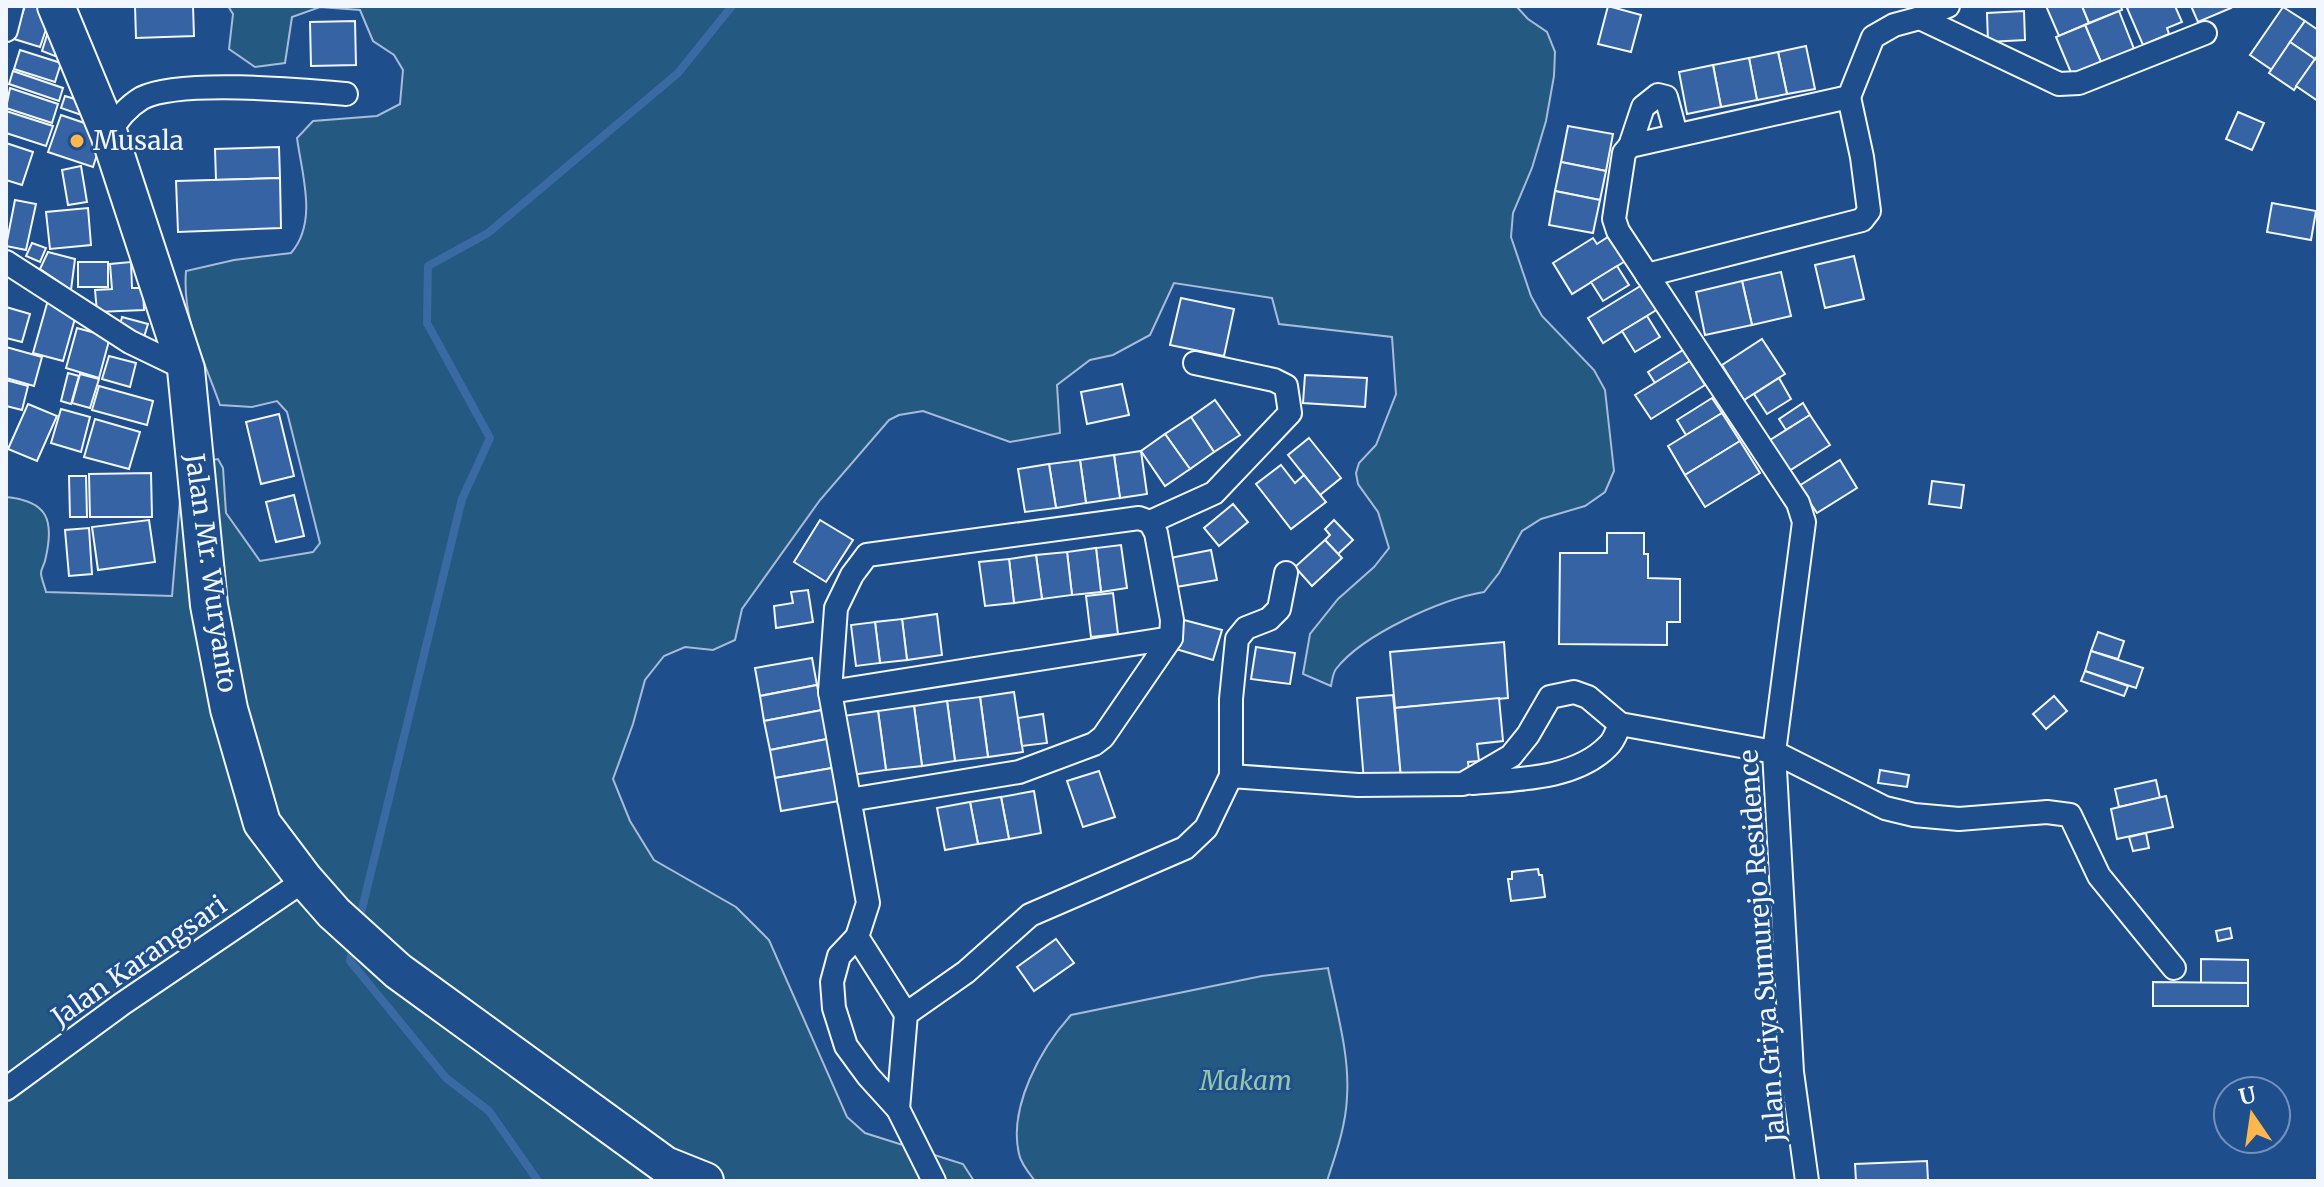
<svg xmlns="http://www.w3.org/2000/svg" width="2324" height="1187" viewBox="0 0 2324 1187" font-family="Merriweather,serif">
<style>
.green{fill:#245a82;stroke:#a8bbd7;stroke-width:2}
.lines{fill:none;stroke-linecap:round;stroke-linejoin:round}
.stream{stroke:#3b69a3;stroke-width:8}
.building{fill:#3563a3;stroke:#f2f6ff;stroke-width:2}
.minor-casing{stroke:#f2f6ff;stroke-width:26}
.primary-casing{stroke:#f2f6ff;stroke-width:40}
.minor{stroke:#1f4e8c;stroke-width:22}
.primary{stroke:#1f4e8c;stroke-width:36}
.poi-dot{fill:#ffb74d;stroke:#1f4e8c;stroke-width:3}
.labels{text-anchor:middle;stroke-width:6;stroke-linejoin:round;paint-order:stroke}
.poi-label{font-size:26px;fill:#f2f6ff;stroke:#1f4e8c;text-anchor:start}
.street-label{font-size:26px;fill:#f2f6ff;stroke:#1f4e8c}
.park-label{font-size:26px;font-style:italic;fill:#97c8a6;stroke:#1f4e8c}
</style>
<rect width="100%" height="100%" fill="#1f4e8c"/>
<g class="green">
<path d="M228,6h1288l12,13 19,13 8,20 -1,24 -8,45 -14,47 -19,45 -2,24 20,59 11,20 52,54 11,20 9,81 -9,21 -20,14 -44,13 -19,12 -23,42 -15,19c-42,7 -121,42 -148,77 -3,4 -4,11 -5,17l-28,-12 7,-40 28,-35 36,-32 15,-19 -11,-36 -20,-28 -2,-11 3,-10 17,-18 20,-51 -4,-57 -113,-13 -7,-26 -98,-15 -24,52 -37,20 -23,5 -33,25 3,48 -50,9 -87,-31 -24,4 -10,5 -69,80 -78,109 -7,31 -22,10 -28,-3 -21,9 -19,24 -12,44 -20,55 17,42 24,39 82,47 33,33 78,177 18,16 98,31 11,17h-968v-684c42,4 49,23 39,64 -1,4 -4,8 -4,12 0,5 4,14 5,19l126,4 11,-131 35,-6 5,9 3,45 34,48 53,-9 7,-9 -33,-131 -10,-11 -25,6 -32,-2c-16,-46 -38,-84 -34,-134l48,-11 57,-7c27,-31 11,-78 6,-115l16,-17 64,-5 23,-12 3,-34 -9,-15 -21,-14 -13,-31 -40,-3 -28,10 -7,46 -30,4 -26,-18 4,-35z"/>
<path d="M1328,968c8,41 22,87 19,129 -1,28 -11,57 -20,84h-292c-6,-8 -14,-17 -16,-27 -11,-47 22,-106 52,-139l191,-39z"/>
</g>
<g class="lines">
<g class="stream">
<polyline points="359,921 462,499 490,438 427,323 428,266 488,233 678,73 732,6"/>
<polyline points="353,946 350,961 446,1078 489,1111 538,1181"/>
</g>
</g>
<g class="building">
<polygon points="25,6 54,6 40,47 14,39"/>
<polygon points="135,6 193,6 194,36 136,38"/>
<polygon points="1608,6 1641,15 1631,52 1598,44"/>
<polygon points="2046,6 2082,6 2089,23 2059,36"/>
<polygon points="2082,6 2121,6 2122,10 2089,23"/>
<polygon points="2131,6 2175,6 2182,22 2167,28 2169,34 2143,45 2127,8"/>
<polygon points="2191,6 2230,6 2231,8 2198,22"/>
<polygon points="2283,7 2305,21 2272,70 2250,55"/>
<polygon points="2024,11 2025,40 1988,42 1987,13"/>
<polygon points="2119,11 2134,49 2101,62 2085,25"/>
<polygon points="355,21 356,65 311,66 310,22"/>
<polygon points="2305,21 2318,30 2318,55 2315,59 2290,42"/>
<polygon points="2085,25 2101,62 2072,75 2056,37"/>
<polygon points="47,35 61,40 55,56 42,51"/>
<polygon points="2290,42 2315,59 2294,90 2269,73"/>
<polygon points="1806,46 1815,89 1787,94 1778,52"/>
<polygon points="20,50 61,63 55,82 14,69"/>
<polygon points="1778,52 1787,94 1757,100 1749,58"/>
<polygon points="1749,58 1757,100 1721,107 1713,65"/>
<polygon points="2315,59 2318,61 2318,101 2296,86"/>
<polygon points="1713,65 1721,107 1687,114 1679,72"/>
<polygon points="13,71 63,88 59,101 9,84"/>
<polygon points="10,88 58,104 52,123 6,108"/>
<polygon points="65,96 95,105 90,118 61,108"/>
<polygon points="6,111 53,126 46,146 6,133"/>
<polygon points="2238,112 2264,123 2252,150 2226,139"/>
<polygon points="61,115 105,130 93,167 48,152"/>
<polygon points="1568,126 1613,134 1606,171 1561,162"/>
<polygon points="6,143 33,152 22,185 6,180"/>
<polygon points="279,147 280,178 216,180 215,149"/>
<polygon points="1561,162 1606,171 1600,200 1555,191"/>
<polygon points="81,166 87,202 68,205 62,170"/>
<polygon points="280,178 281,228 178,232 176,181"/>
<polygon points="1555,191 1600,200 1593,233 1549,225"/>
<polygon points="15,200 36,204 26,250 6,246"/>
<polygon points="2272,203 2316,211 2311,240 2267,232"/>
<polygon points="88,208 91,245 50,249 46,212"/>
<polygon points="1611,235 1627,260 1572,294 1553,263 1593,238 1597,244"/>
<polygon points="32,243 46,248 40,262 26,256"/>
<polygon points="48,252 75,259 71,290 40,269"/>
<polygon points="1854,256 1864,299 1825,308 1815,265"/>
<rect x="78" y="262" width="30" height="25"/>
<polygon points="131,262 132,288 143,288 144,310 97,312 95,290 112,289 110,264"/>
<polygon points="1617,266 1629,285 1603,301 1591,282"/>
<polygon points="1781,272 1791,316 1752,325 1742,281"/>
<polygon points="1742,281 1752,325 1705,335 1696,292"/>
<polygon points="1642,285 1658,309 1603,343 1588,318"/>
<polygon points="1181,298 1234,309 1224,356 1170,345"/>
<polygon points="48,300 78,308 63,361 33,353"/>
<polygon points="6,307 30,314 22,342 6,338"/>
<polygon points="1647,316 1660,337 1635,352 1622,331"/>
<polygon points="122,317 148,324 144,337 119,330"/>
<polygon points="77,328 110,337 99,378 66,368"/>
<polygon points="1762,339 1785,374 1744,400 1722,365"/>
<polygon points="6,347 42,357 34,386 6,378"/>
<polygon points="1683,350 1690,361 1655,383 1648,372"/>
<polygon points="109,356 136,363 130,387 102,379"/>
<polygon points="1690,361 1705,385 1651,419 1635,395"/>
<polygon points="68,373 79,376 71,404 61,401"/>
<polygon points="80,374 99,379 90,408 72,403"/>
<polygon points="1305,375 1367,378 1365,407 1303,403"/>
<polygon points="1779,378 1791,399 1767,414 1754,394"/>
<polygon points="6,380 28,386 22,410 6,406"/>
<polygon points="1122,384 1129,415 1087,424 1081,392"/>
<polygon points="99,386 153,401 147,425 92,410"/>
<polygon points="1712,398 1722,413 1686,435 1677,420"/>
<polygon points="1215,400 1240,435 1214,452 1191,417"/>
<polygon points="1803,403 1810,415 1786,430 1779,419"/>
<polygon points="28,404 57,416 37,461 8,449"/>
<polygon points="61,409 90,417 81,452 51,443"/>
<polygon points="1722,413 1740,441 1685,475 1668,446"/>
<polygon points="279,414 294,476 261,484 246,422"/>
<polygon points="1810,415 1830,445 1789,471 1770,440"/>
<polygon points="1191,417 1214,452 1190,469 1165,434"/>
<polygon points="95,419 140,432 129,469 84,457"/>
<polygon points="1165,434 1190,469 1165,486 1141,451"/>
<polygon points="1309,438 1341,478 1320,495 1288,455"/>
<polygon points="1740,441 1760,473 1705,507 1685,475"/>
<polygon points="1141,451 1147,494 1120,498 1114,455"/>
<polygon points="1114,455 1120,498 1086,503 1080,460"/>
<polygon points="1080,460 1086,503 1056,508 1049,464"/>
<polygon points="1840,460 1857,488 1817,513 1799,486"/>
<polygon points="1049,464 1056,508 1025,512 1018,469"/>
<polygon points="1281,465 1295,483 1304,475 1326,502 1291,529 1256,484"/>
<polygon points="151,473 152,517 90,517 89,474"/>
<polygon points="69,476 86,476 87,517 70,517"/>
<polygon points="1932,481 1964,485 1961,508 1929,504"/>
<polygon points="294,495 304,536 276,542 266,502"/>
<polygon points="1233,504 1248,522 1219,546 1204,528"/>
<polygon points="149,520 155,562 98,570 92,527"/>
<polygon points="820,520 853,540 826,582 794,562"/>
<polygon points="1334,520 1353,540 1338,554 1325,540 1330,535 1325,529"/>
<polygon points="89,528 92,574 69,576 65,530"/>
<polygon points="1607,533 1644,533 1644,554 1648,554 1648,578 1680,579 1680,622 1667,622 1667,645 1559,644 1560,553 1607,553"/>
<polygon points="1325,540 1342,558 1312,586 1295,567"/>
<polygon points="1121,545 1127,588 1101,592 1096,548"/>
<polygon points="1096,548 1101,592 1072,595 1067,552"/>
<polygon points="1211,550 1217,580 1176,587 1170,558"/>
<polygon points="1067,552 1072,595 1042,599 1036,555"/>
<polygon points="1036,555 1042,599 1014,603 1009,559"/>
<polygon points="1009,559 1014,603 985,606 979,562"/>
<polygon points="808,590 813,622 776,628 774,606 793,603 791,592"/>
<polygon points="1113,593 1118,634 1091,637 1086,596"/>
<polygon points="937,614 942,655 907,660 902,619"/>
<polygon points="902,619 907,660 880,663 875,622"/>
<polygon points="1184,620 1222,630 1213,660 1176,649"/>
<polygon points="875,622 880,663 856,666 851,625"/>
<polygon points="2098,632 2124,641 2118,659 2091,651"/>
<polygon points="1504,642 1508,698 1395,708 1390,652"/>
<polygon points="1256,647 1295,653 1290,684 1251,679"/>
<polygon points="2091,651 2143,668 2136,688 2085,671"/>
<polygon points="812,658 817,685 760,696 755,668"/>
<polygon points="2085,671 2128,686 2124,696 2081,681"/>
<polygon points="817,685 822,710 764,721 760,696"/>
<polygon points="1014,692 1023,752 988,757 980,697"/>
<polygon points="1393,695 1401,778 1364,781 1357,698"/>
<polygon points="2054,696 2067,711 2046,729 2033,714"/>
<polygon points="980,697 988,757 955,761 947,701"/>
<polygon points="1499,698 1503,741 1477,744 1479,761 1468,762 1469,772 1401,778 1395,708"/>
<polygon points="947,701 955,761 922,766 914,706"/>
<polygon points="914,706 922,766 886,770 878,711"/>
<polygon points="822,710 827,739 770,750 764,721"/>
<polygon points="878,711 886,770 851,775 843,716"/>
<polygon points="1043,714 1047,743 1022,746 1018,718"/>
<polygon points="827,739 832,768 775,778 770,750"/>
<polygon points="832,768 839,801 781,811 775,778"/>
<polygon points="1880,770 1909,775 1907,787 1878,783"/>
<polygon points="1099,771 1115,817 1083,827 1067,781"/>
<polygon points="2156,780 2160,798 2119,807 2115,789"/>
<polygon points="1034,791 1041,833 1009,839 1001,797"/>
<polygon points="2166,796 2173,827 2117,839 2111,809"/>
<polygon points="1001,797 1009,839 978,844 970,802"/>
<polygon points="970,802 978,844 945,850 937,808"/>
<polygon points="2146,833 2149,848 2133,851 2129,837"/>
<polygon points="1538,869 1539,875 1542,875 1545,897 1511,901 1508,879 1512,879 1512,872"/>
<polygon points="2230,928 2232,938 2218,941 2216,931"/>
<polygon points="1056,939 1074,963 1034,991 1017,967"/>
<polygon points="2201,959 2248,960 2248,983 2201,983"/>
<polygon points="2153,982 2248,983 2248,1006 2153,1006"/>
<polygon points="1927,1161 1928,1181 1856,1181 1855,1164"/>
</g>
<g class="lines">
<defs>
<g id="minor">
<polyline points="1920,18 2059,84 2079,83 2205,33"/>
<polyline points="6,30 12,6"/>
<path d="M109,134c8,-15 18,-27 33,-36 38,-19 159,-8 204,-4"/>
<polyline points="1630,146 1643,107 1658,95 1666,97 1676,134"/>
<polyline points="6,262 130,342 186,369"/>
<polyline points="1647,275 1862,220 1869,211 1862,157 1849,97"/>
<polyline points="1150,522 1214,493 1290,413 1286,386 1274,380 1195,363"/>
<polyline points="830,692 1171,638"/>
<polyline points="1231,776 1231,699 1237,639 1246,628 1269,619 1279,609 1286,573"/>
<path d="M1472,783c44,-4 103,-3 136,-37 6,-5 9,-15 12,-22"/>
<polyline points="849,800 1019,772 1094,744 1103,737 1171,638 1172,620 1156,533 1150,522 1139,518 867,555 852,575 836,608 830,692 868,903 857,937 839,956 832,982 834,1008 846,1046 868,1076 898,1109 934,1181"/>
<polyline points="857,937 906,1014"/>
<polyline points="6,1089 122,1004 305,880"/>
<polyline points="898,1109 906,1014 966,972 1030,915 1185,848 1206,828 1231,776 1358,785 1463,784 1511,756 1528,735 1550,697 1574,692 1588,697 1620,724 1774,752 1885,808 1914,815 1959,819 2047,812 2070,815 2099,876 2174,968"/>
<polyline points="1807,1181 1792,1072 1774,752 1804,522 1798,503 1618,231 1614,219 1624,153 1630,146 1849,97 1873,37 1894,25 1920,18 1948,6"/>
</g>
<polyline id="primary" points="56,6 109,134 186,369 209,605 229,709 262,823 305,880 334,913 398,971 665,1165 705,1181"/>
</defs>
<use href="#minor" class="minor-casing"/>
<use href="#primary" class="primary-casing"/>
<use href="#minor" class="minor"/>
<use href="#primary" class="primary"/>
</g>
<circle class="poi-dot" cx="77" cy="141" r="8"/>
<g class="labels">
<g class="poi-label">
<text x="93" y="150">Musala</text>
</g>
<g class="street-label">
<text transform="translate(211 573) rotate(82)" y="9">Jalan Mr. Wuryanto</text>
<text transform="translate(1762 946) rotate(-94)" y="9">Jalan Griya Sumurejo Residence</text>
<text transform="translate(139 961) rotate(-35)" y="9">Jalan Karangsari</text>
</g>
<g class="park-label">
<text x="1246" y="1090">Makam</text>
</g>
</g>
<rect width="2324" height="1187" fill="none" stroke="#f2f6ff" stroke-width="16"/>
<g transform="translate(2252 1115) rotate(347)"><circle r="38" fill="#1f4e8c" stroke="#7391ba" stroke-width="2"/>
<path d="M0-6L14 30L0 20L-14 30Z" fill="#ffb74d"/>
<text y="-12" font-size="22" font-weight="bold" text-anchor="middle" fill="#f2f6ff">U</text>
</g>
</svg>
